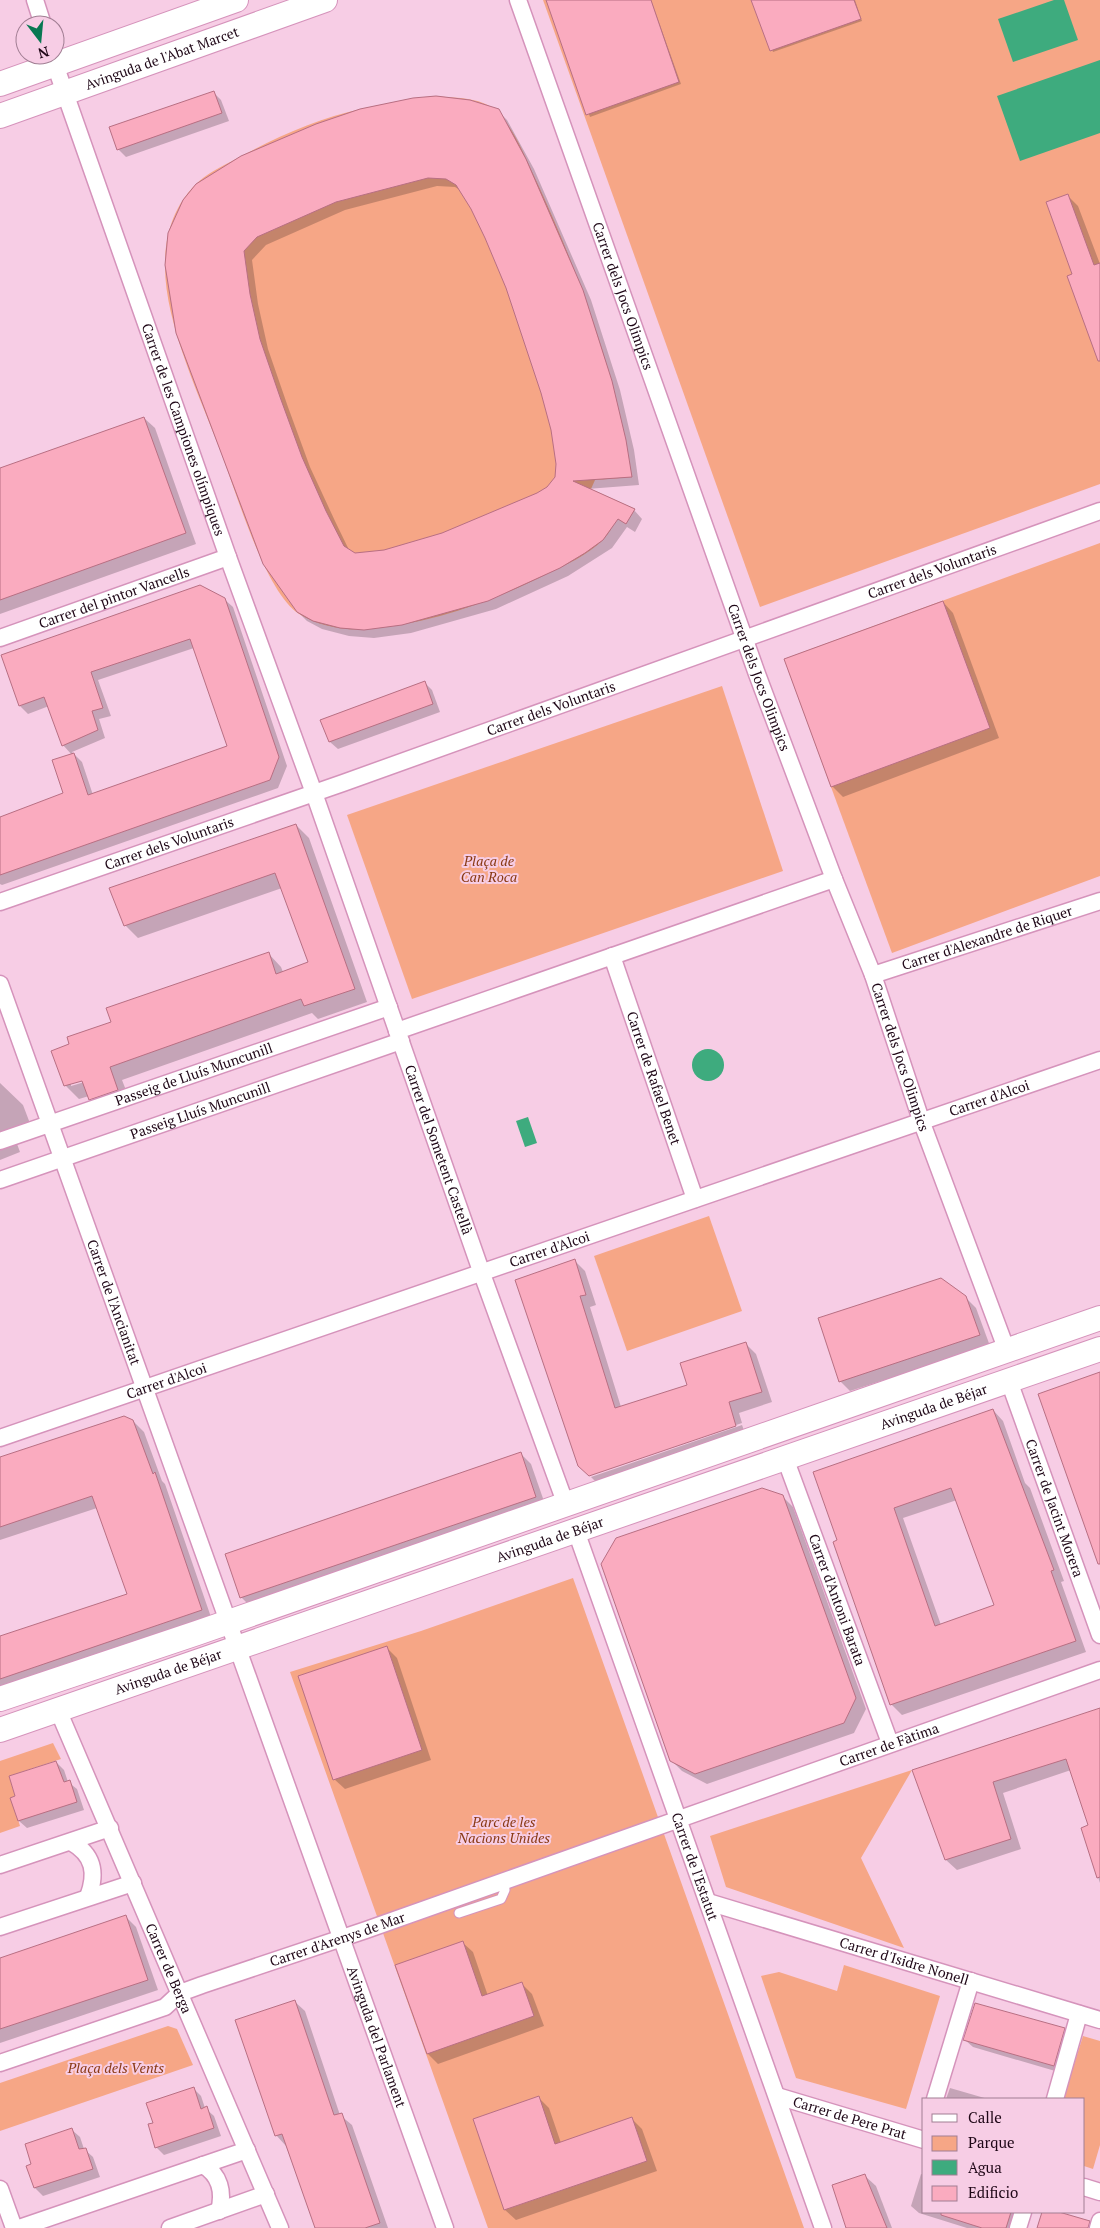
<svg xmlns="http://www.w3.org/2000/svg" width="1100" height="2228" viewBox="0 0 1100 2228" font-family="'PT Serif',serif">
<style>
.green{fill:#f6a686}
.water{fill:#3eab7e}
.shadow{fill:#0003;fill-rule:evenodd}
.building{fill:#faabbf;stroke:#b86f83;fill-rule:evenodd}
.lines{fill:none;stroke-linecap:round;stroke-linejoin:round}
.lane-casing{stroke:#d593bb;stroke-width:11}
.street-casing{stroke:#d593bb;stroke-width:19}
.secondary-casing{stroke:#d593bb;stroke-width:26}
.lane{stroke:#fff;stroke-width:9}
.street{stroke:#fff;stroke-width:16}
.secondary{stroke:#fff;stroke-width:24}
.labels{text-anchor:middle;stroke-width:4;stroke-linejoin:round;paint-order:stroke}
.street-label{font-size:14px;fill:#1f0717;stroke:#f7cde5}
.park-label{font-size:14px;font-style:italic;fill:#893913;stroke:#f7cde5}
</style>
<rect width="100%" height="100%" fill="#f7cde5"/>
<g class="green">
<polygon points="543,0 1100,0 1100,484 760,607"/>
<path d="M436,96c17,2 40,1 55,11 20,13 34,50 44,71 44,95 81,195 97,299l-37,3 -4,9 44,20 -9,15 -10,-6c-3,8 -7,16 -14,23 -15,14 -36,24 -55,33 -56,28 -117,50 -180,55 -22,2 -49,-3 -68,-15 -34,-23 -62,-119 -77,-159 -21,-56 -58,-132 -57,-191 0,-29 9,-58 30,-79 11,-11 27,-19 41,-26 38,-21 83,-41 125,-50 25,-6 50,-9 75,-13z"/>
<polygon points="1100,543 1100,876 892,953 784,659"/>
<polygon points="722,686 783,871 412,999 347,815"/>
<polygon points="709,1216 742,1311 627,1351 594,1256"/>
<polygon points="573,1578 804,2228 488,2228 290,1672 421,1631"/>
<polygon points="53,1743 61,1759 9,1776 15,1796 11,1798 20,1826 0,1833 0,1761"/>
<polygon points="912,1770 861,1858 904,1948 726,1887 710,1836"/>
<polygon points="844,1965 940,1996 906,2109 796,2078 761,1976 779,1972 837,1991"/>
<polygon points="168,2026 177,2029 193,2065 0,2131 0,2083"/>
<polygon points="1083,2036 1100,2041 1100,2145 1093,2169 1084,2166 1084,2099 1063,2099"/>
</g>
<g class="water">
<polygon points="1054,0 1064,0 1078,40 1013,62 998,19"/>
<polygon points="1100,60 1100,133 1020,161 997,96"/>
<circle cx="708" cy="1065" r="16"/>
<polygon points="528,1117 537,1143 525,1147 516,1121"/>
</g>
<g class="shadow">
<polygon points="547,0 651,0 681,84 590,117"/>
<polygon points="753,0 855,0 862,21 773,52"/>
<polygon points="213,92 221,100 229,121 126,157 118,149"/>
<path d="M498,111l9,9 27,49 57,131 29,90 14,60 5,35 -52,4 47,21 8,9 -7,13 -8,-5 -15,21 -44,28 -72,33 -85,24 -37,5 -25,-2 -27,-7 -15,-8 -9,-9 -132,-347zM437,186l18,1 5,3 13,18 34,80 19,54 27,87 4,35 -1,14 -9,10 -10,6 -94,40 -59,18 -30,2 -4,-2 -15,-31 -25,-54 -22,-60 -20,-58 -10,-45 -6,-44 14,-15 79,-35z"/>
<polygon points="1068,196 1078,206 1100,264 1100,362 1069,276 1073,275"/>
<polygon points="144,418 155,428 196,544 0,614 0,469"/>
<path d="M224,599l9,8 54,159 -9,22 -276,97 -2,-1v-67l65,-23 7,-39 -9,-10 -14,-39 -21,8 -8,-8zM194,648l35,99 -136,48 -11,-33 -10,-10 33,-14 -6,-19 12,-3 -13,-36z"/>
<polygon points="943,602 953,613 999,738 843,797 832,786"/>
<polygon points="424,682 432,690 440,712 338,749 330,742 322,720"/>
<path d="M296,825l13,13 58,164 -49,17 -6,-6 -190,67 9,23 -28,9 -14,-16 -10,3 -13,-13 4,-41 43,-22 155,-70 13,14 2,5 26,-9 -27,-75 -144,50 -13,-13zM87,1078l1,3 -17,5v-3z"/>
<polygon points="0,1083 23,1105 31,1126 13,1133 20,1152 0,1160"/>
<polygon points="575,1261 585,1271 596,1305 590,1307 621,1407 689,1386 746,1344 756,1354 772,1402 739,1413 742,1423 589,1475"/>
<polygon points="965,1297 976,1308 990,1346 850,1391 840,1381"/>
<path d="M993,1410l10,11 22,62 5,5 34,93 -3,1 25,70 -184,63 -11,-11 -53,-163zM957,1500l38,106 -54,19 -38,-107z"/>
<polygon points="133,1421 144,1432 162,1481 165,1484 212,1620 0,1693 0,1638 129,1595 97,1508 0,1540 0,1458"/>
<polygon points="742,1425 746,1436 600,1486 591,1477"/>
<polygon points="521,1454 531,1464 546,1507 252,1608 242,1598 227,1555"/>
<polygon points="782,1496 793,1507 866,1709 854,1733 707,1784 682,1771 671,1760"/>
<polygon points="386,1647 397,1658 431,1760 345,1789 334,1779"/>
<polygon points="1100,1710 1100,1883 1082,1828 1089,1826 1071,1770 1003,1793 1021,1849 957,1870 946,1860 914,1771"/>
<polygon points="56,1762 64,1770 68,1782 77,1789 84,1810 27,1828 19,1821 12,1799 17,1797"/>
<polygon points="126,1917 136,1927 158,1990 0,2043 0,1959"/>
<polygon points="462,1942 473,1952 488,1996 522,1984 532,1994 544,2026 438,2064 428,2054"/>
<polygon points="294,2001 305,2011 340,2115 352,2125 388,2228 316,2228 286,2146 276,2135"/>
<polygon points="1064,2030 1072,2037 1062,2073 973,2047 965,2040"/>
<polygon points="193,2088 201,2096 205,2108 214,2116 221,2136 164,2155 156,2147 154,2124"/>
<polygon points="950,2088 988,2099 946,2099"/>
<polygon points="538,2097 549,2108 561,2143 632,2119 642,2129 657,2171 516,2220 505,2210 475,2120"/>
<polygon points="72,2130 80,2137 84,2149 93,2157 100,2177 43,2196 35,2188 28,2166 33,2165"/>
<polygon points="921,2174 924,2175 924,2212 1021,2212 1016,2228 967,2228 919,2213 911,2206"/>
<polygon points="865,2176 876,2186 892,2228 848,2228"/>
</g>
<g class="building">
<polygon points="546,0 651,0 679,82 586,115"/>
<polygon points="751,0 854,0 861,19 770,51"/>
<polygon points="214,91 222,113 117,150 109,127"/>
<path d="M436,96l34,4 29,9 27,50 57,131 29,91 14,59 6,37 -59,4 62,28 -9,15 -8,-5 -15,21 -18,13 -25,15 -72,33 -86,24 -38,5 -24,-2 -27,-7 -16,-9 -34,-48 -87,-231 -11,-68 3,-32 15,-33 13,-16 45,-28 75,-32 44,-15 53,-11zM428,178l18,1 10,6 15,24 14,29 21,50 35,105 10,37 5,34 -1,13 -8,10 -10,6 -95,40 -58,17 -29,3 -11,-7 -18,-35 -24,-54 -22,-60 -20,-58 -10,-45 -6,-43 13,-14 79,-35z"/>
<polygon points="1068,194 1094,265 1100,263 1100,361 1098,361 1067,276 1072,274 1046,202"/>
<polygon points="144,417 186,533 0,600 0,468"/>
<polygon points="200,585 225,598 279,757 270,780 0,875 0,817 63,793 52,760 74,753 88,795 227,746 190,639 91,672 103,708 92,711 98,730 62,746 44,697 19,706 1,655"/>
<polygon points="943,601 990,728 831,787 784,659"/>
<polygon points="425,681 433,704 329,742 320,720"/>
<polygon points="296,824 355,989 304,1006 301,999 110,1067 118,1090 89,1100 82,1081 64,1086 51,1051 69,1044 67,1037 111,1022 106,1008 269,952 276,974 308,962 275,873 124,926 109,888"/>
<polygon points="575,1259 586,1295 580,1296 615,1408 687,1385 680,1363 746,1342 762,1392 729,1402 736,1426 589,1476 578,1466 515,1280"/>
<polygon points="941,1278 966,1296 980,1335 839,1382 818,1318"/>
<polygon points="1100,1372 1100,1564 1098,1564 1038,1394"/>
<path d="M993,1409l61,161 -3,1 25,70 -186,64 -57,-163 4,-2 -24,-68zM951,1488l43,117 -59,21 -41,-118z"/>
<polygon points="124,1416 133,1420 153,1474 155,1472 202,1610 0,1679 0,1636 127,1594 92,1496 0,1527 0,1457"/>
<polygon points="521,1452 536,1497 240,1598 225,1554"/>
<polygon points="762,1488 783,1495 856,1698 844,1723 695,1774 670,1761 601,1564 616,1538"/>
<polygon points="387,1646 422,1750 333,1780 298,1676"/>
<polygon points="1100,1708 1100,1877 1097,1878 1081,1828 1088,1825 1066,1759 993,1782 1011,1839 945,1860 912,1770"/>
<polygon points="56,1761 64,1782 70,1780 77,1802 18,1821 10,1798 15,1796 9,1776"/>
<polygon points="126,1915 148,1980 0,2029 0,1958"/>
<polygon points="463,1941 482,1996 522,1982 534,2016 427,2054 395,1965"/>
<polygon points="295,2000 334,2115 342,2113 380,2223 365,2228 315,2228 282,2134 275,2136 235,2020"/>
<polygon points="975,2003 1065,2028 1054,2066 963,2040"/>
<polygon points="194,2087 201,2109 207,2106 214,2128 155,2148 148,2124 153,2123 146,2103"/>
<polygon points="539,2096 555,2144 632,2117 647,2161 504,2210 473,2119"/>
<polygon points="72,2128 79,2149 86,2148 93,2169 34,2188 26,2166 31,2164 25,2144"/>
<polygon points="865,2174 868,2182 887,2228 846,2228 832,2185"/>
<polygon points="941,2212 1011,2212 1006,2228 982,2228 941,2215"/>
<polygon points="1042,2212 1059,2212 1090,2221 1088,2228 1037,2228"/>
</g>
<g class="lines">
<defs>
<polyline id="lane" points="459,1913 501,1899 505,1890 504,1881"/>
<g id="street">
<polyline points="35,0 43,25"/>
<path id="s1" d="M518,0l239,674 77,205 39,96 49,148 85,228"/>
<path id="s2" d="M52,56l176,501 86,236 167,478 85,234"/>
<path id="s3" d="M0,638l228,-81"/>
<path id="s4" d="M0,902l343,-119 757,-272"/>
<path id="s5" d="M612,956l83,243"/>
<path id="s6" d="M873,975l227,-74"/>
<path id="s7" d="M0,984l445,1244"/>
<polyline points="397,1031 834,879"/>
<path id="s8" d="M0,1141l389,-134"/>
<path id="s9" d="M0,1180l401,-139"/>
<path id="s10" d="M1009,1381l91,254"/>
<path id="s11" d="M0,1438l1100,-378"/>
<path id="s12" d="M785,1458l105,285"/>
<path id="s13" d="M576,1531l247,697"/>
<path id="s14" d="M58,1710l222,518"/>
<path d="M71,1842c23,13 26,31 17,55"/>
<polyline points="0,1865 110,1828"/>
<path id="s15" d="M708,1902l392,118"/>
<polyline points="0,1927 133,1883"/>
<path id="s16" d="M0,2063l165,-56 15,-14 22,-8 164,-55 734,-260"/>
<path id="s17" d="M777,2096l147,44"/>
<polyline points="935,2099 971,1981"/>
<polyline points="1055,2099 1079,2014"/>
<path d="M203,2165c17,10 21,27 16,46"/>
<polyline points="1084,2187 1100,2192"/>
<polyline points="0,2189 14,2228"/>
<polyline points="19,2228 247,2150"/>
<polyline points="170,2228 266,2194"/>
<polyline points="1018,2228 1023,2212"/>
<polyline points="1098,2228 1100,2221"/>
</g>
<g id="secondary">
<polyline points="0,84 236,0"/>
<path id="s18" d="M0,116l325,-116"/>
<polyline points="0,1699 197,1633 1100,1318"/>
<path id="s19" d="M0,1730l1100,-381"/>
</g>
</defs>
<use href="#lane" class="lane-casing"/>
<use href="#street" class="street-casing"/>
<use href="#secondary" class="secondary-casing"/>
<use href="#lane" class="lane"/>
<use href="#street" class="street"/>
<use href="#secondary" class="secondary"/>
</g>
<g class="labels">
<g class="street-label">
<text dy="5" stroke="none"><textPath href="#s18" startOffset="172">Avinguda de l'Abat Marcet</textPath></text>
<text dy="5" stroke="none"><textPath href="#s1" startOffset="314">Carrer dels Jocs Olimpics</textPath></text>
<text dy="5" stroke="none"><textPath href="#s2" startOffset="396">Carrer de les Campiones olímpiques</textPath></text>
<text dy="5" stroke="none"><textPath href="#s4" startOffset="989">Carrer dels Voluntaris</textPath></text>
<text dy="5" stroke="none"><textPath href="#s3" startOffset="121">Carrer del pintor Vancells</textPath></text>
<text dy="5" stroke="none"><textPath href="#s1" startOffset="719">Carrer dels Jocs Olimpics</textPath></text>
<text dy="5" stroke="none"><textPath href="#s4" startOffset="584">Carrer dels Voluntaris</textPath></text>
<text dy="5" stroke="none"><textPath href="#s4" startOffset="179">Carrer dels Voluntaris</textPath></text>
<text dy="5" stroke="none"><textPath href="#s6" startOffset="120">Carrer d'Alexandre de Riquer</textPath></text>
<text dy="5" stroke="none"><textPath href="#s1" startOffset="1124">Carrer dels Jocs Olimpics</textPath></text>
<text dy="5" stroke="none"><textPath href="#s8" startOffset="205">Passeig de Lluís Muncunill</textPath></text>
<text dy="5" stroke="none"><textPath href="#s5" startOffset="129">Carrer de Rafael Benet</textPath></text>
<text dy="5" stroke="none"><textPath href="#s11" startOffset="1046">Carrer d'Alcoi</textPath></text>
<text dy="5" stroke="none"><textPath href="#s9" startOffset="212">Passeig Lluís Muncunill</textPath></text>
<text dy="5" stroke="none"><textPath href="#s2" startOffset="1160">Carrer del Sometent Castellà</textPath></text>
<text dy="5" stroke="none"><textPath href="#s11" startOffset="581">Carrer d'Alcoi</textPath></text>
<text dy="5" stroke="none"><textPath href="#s7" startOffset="338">Carrer de l'Ancianitat</textPath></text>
<text dy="5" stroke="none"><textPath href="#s11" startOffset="176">Carrer d'Alcoi</textPath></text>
<text dy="5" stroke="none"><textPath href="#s19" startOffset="988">Avinguda de Béjar</textPath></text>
<text dy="5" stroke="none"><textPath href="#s10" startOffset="135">Carrer de Jacint Morera</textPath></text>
<text dy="5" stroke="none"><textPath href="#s19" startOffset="582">Avinguda de Béjar</textPath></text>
<text dy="5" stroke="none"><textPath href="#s12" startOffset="151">Carrer d'Antoni Barata</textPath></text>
<text dy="5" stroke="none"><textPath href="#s19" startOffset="178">Avinguda de Béjar</textPath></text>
<text dy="5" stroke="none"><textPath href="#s16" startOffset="946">Carrer de Fàtima</textPath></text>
<text dy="5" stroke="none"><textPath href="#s13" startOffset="356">Carrer de l'Estatut</textPath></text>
<text dy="5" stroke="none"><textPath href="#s16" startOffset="361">Carrer d'Arenys de Mar</textPath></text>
<text dy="5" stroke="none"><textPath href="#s15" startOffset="205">Carrer d'Isidre Nonell</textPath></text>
<text dy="5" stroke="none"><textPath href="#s14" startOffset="281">Carrer de Berga</textPath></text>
<text dy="5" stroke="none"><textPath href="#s7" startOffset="1118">Avinguda del Parlament</textPath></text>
<text dy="5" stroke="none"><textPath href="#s17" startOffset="76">Carrer de Pere Prat</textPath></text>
</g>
<g class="park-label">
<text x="489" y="866">Plaça de<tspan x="489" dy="16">Can Roca</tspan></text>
<text x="504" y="1827">Parc de les<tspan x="504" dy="16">Nacions Unides</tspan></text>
<text x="116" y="2073">Plaça dels Vents</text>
</g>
</g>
<rect x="922" y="2098" width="162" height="115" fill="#f7cde5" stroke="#a17e93"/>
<rect x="932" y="2114" width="25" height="8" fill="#ffffff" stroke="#a17e93"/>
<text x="968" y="2123" font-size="15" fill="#1f0717">Calle</text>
<rect x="932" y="2136" width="25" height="15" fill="#f6a686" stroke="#a17e93"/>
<text x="968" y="2148" font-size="15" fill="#1f0717">Parque</text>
<rect x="932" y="2160" width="25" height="15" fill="#3eab7e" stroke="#a17e93"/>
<text x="968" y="2173" font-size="15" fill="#1f0717">Agua</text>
<rect x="932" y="2186" width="25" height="15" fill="#faabbf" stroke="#a17e93"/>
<text x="968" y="2198" font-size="15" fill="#1f0717">Edificio</text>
<g transform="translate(40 40) rotate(164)"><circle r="24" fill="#f7cde5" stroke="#a17e93"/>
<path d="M0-4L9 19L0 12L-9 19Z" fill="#087852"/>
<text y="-8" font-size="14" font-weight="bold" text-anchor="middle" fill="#1f0717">N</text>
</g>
</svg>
